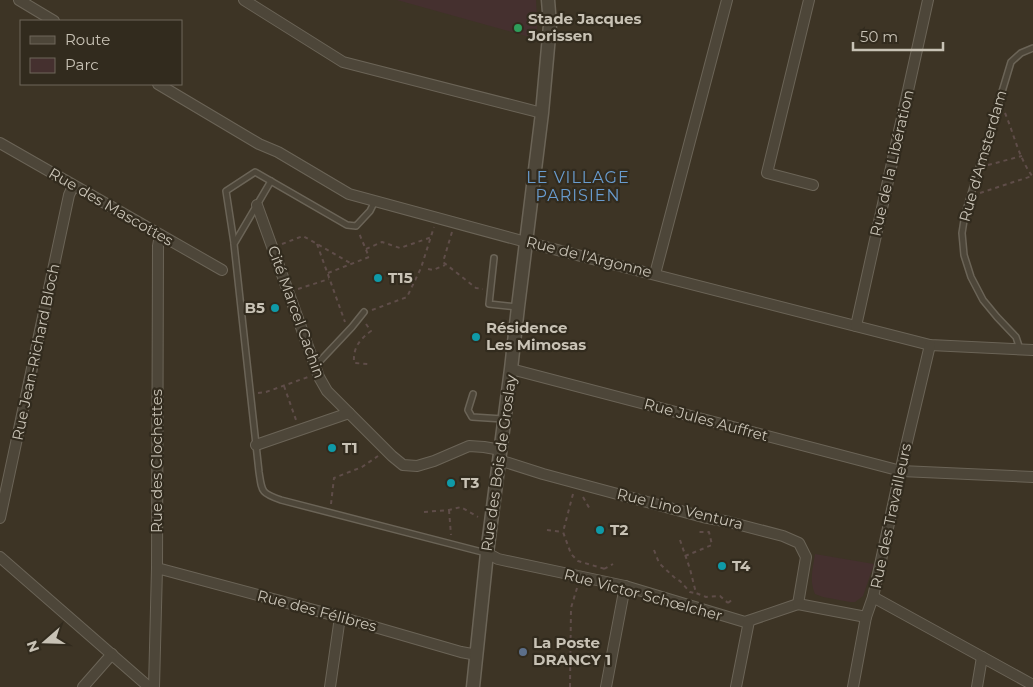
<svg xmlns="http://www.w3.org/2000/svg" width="1033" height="687" viewBox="0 0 1033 687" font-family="Montserrat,sans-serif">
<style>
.green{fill:#45302f}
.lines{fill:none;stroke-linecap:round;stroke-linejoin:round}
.service-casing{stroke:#6b6457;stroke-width:8}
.minor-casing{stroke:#6b6457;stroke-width:12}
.tertiary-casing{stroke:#6b6457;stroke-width:15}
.path{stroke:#5f4d49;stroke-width:2;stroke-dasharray:4 4;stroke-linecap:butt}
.service{stroke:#4d4639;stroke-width:5}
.minor{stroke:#4d4639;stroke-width:10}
.tertiary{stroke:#4d4639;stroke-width:12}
.leisure-dot{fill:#2e9e5b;stroke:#322b1e;stroke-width:2}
.culture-dot{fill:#0f9aa8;stroke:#322b1e;stroke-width:2}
.service-dot{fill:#5c6f8a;stroke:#322b1e;stroke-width:2}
.labels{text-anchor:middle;stroke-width:4.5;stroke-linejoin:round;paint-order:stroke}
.poi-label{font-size:15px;font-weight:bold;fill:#c8c2b5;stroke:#322b1e;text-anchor:start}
.street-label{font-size:15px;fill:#c8c2b5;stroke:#322b1e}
.neighbourhood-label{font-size:16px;letter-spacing:1px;fill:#699ccf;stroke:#322b1e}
</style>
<rect width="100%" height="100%" fill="#3d3425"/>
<g class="green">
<polygon points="397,0 536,0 537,18 537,39"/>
<path d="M815,554l59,10 -11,32 -8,6h-5l-27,-5 -8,-3c-6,-13 -2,-27 0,-40z"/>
</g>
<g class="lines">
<defs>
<g id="service">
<path d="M271,181l-37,63 25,228c3,20 2,21 22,28l205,53"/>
<polyline points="234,243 226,191 255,172 347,225 356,226 370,211 375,201"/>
<polyline points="494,258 489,304 517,307"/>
<polyline points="1020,349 1016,337 997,317 983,300 971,277 964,255 962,233 965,214 1011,62 1021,53 1033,48"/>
<polyline points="314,365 320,361 352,327 364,312"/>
<polyline points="473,394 468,410 472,417 503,419"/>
</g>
<g id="minor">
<polyline points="19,0 54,21"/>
<polyline points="244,0 343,62 542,113"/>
<polyline points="809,0 767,173 813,185"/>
<polyline points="158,84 259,144 278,152 349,194 526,242 930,345 1033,350"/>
<polyline points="0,143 222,270"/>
<polyline points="257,205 319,377 327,391 392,456 403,465 417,466 434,461 469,446 484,447 501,450"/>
<polyline points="655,274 727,0"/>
<polyline points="856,326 928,0"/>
<polyline points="511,369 901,471 1033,477"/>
<polyline points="256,445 349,413"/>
<polyline points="499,460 543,474 703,517 729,522 783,536 799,543 806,557 798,604"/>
<polyline points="0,518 69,195 73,186"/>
<polyline points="487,553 498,559 625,586 745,622 798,604"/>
<polyline points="0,557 149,687"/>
<polyline points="157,568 340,617 461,652 477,655"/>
<polyline points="873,597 1033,685"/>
<polyline points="798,604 866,617"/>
<polyline points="83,687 112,654"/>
<polyline points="154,687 157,568 158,246 160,235"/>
<polyline points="330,687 340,617"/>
<polyline points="606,687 625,586"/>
<polyline points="736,687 749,621"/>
<polyline points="853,687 866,617 873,597 903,459 930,345"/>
<polyline points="977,687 982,657"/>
</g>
<polyline id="tertiary" points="473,687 487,553 511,369 518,307 542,113 550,25 548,0"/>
</defs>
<use href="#service" class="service-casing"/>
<use href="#minor" class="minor-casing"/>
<use href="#tertiary" class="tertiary-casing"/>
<g class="path">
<path d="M1005,113c9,21 14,46 28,64"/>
<polyline points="988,165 1022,156"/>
<polyline points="980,193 1032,176"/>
<polyline points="452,232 443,262 476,288 483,289"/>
<polyline points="282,244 303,236 352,264"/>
<polyline points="317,244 345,322"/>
<polyline points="366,249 382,242 400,248 432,237"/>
<polyline points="428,269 433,270 445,265"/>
<polyline points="328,273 369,257 359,233"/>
<polyline points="298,289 329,279"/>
<polyline points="372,310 407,297 421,268 434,227"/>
<path d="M366,324l5,7c-12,9 -18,17 -17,32l14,1"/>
<polyline points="284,386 296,420"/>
<polyline points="258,393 266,392 308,377"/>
<polyline points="573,494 563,532 571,554 578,561 605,569"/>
<polyline points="583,497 591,511"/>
<polyline points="331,504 334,478 362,467 378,456"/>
<polyline points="449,510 451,535"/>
<polyline points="424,512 449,510 461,507 478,517"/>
<polyline points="547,530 563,532"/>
<polyline points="680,540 690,569 696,593 706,597 720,596 728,603"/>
<polyline points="654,550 659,563 676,579 680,581 690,592 695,593"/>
<polyline points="685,556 712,545 709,532 699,532"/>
<polyline points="604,569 613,564"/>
<polyline points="728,603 734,598"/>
<polyline points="570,687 571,608 577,588"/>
</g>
<use href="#service" class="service"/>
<use href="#minor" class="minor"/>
<use href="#tertiary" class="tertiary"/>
</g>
<circle class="leisure-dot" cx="518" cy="28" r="5"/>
<g class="culture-dot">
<circle cx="378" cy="278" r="5"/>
<circle cx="275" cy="308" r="5"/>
<circle cx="476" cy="337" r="5"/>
<circle cx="332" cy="448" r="5"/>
<circle cx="451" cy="483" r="5"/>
<circle cx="600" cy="530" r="5"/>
<circle cx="722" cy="566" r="5"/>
</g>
<circle class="service-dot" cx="523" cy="652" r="5"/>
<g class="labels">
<g class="poi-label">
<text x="528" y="24">Stade Jacques<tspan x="528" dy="17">Jorissen</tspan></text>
<text x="388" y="283">T15</text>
<text x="265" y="313" text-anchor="end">B5</text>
<text x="486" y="333">Résidence<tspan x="486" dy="17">Les Mimosas</tspan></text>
<text x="342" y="453">T1</text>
<text x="461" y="488">T3</text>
<text x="610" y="535">T2</text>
<text x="732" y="571">T4</text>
<text x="533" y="648">La Poste<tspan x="533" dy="17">DRANCY 1</tspan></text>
</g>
<g class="street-label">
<text transform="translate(983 156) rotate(-74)" y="5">Rue d'Amsterdam</text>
<text transform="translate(892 163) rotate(-77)" y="5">Rue de la Libération</text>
<text transform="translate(111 207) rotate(30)" y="5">Rue des Mascottes</text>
<text transform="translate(589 257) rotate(14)" y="5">Rue de l'Argonne</text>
<text transform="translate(296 312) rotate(70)" y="5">Cité Marcel Cachin</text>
<text transform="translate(36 352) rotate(-78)" y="5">Rue Jean-Richard Bloch</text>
<text transform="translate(706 420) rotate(15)" y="5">Rue Jules Auffret</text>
<text transform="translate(157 461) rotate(-90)" y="5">Rue des Clochettes</text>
<text transform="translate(499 463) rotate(-82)" y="5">Rue des Bois de Groslay</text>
<text transform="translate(680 509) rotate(14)" y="5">Rue Lino Ventura</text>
<text transform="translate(891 516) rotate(-78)" y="5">Rue des Travailleurs</text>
<text transform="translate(643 595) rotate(15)" y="5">Rue Victor Schœlcher</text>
<text transform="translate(317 611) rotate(15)" y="5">Rue des Félibres</text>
</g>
<g class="neighbourhood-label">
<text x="578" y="183">LE VILLAGE<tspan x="578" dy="18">PARISIEN</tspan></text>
</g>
</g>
<rect x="20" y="20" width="162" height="65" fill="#322b1e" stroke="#6e675a"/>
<rect x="30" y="36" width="25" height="8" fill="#4d4639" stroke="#6e675a"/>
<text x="65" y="45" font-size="15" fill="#c8c2b5">Route</text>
<rect x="30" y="58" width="25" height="15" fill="#45302f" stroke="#6e675a"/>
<text x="65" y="70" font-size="15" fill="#c8c2b5">Parc</text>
<g transform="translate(45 642) rotate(250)" stroke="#322b1e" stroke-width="4" paint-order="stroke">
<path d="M0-4L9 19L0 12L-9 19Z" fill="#c8c2b5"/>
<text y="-8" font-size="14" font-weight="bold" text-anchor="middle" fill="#c8c2b5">N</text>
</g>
<path d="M853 42v8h90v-8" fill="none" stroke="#c8c2b5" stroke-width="2.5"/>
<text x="860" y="42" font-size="15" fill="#c8c2b5" stroke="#322b1e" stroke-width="4" paint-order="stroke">50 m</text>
</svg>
